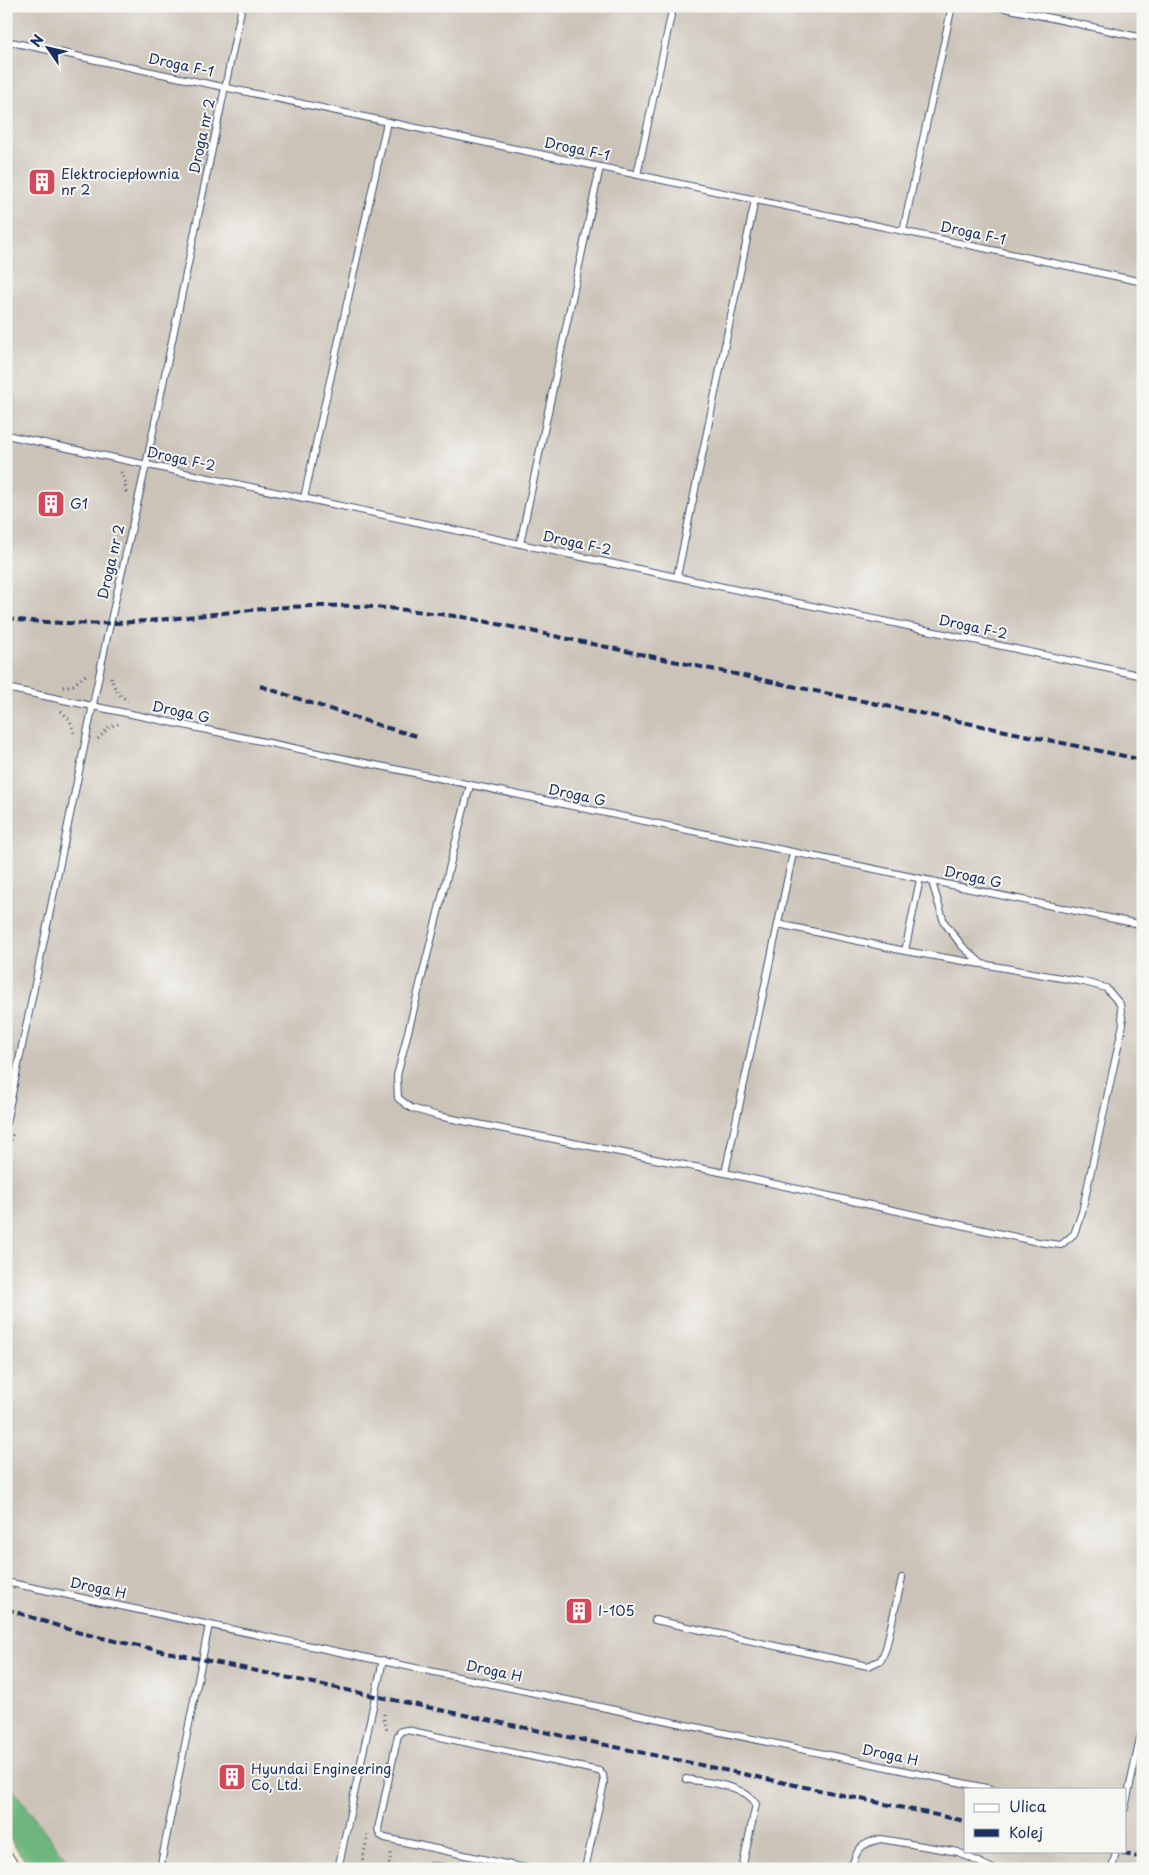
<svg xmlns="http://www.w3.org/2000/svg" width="1149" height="1875" viewBox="0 0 1149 1875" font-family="'Playpen Sans',sans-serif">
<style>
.industrial{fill:#cbc3b8;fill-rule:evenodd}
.forest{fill:#6eb67d;stroke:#44726e}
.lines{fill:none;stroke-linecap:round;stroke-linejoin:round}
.service-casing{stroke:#3b4b6f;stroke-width:8}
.tertiary-casing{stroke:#3b4b6f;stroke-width:18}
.path{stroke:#3b4b6f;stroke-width:3;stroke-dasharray:1 4;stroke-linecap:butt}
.service{stroke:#fff;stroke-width:6}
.tertiary{stroke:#fff;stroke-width:16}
.rail{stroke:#1b2f5e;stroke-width:4;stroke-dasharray:8 4;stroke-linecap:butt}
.service-bridge-casing{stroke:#3b4b6f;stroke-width:8;stroke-linecap:butt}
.service-bridge{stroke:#fff;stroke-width:6}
.labels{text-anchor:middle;stroke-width:4;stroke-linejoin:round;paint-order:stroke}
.street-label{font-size:14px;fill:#1b2f5e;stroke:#f6f6f2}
.poi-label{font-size:14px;fill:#1b2f5e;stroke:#f6f6f2;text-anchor:start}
</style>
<rect width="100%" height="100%" fill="#f6f6f2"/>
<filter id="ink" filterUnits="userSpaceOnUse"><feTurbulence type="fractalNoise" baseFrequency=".02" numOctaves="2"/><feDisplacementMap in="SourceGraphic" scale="10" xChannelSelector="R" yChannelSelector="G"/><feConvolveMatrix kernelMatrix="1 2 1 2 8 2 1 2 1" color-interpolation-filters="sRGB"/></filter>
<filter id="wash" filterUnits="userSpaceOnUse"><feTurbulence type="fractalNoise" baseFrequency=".0096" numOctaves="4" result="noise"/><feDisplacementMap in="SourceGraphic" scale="20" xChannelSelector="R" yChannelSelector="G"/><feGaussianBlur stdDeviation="1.12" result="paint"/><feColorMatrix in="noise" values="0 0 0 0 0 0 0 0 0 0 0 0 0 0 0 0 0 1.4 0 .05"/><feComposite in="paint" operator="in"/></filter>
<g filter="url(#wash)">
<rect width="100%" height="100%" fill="#f2e7d2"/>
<path class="industrial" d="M6,6h1137v1863h-1087l-50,-71zM965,1789h160v62h-160z"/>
<polygon class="forest" points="6,1780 69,1863 73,1869 31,1869 6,1834"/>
</g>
<g filter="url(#ink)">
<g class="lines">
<defs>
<g id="service">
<polyline points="996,6 1143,38"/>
<polyline points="6,41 1143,282"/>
<polyline points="637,175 673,6"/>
<polyline points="903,231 952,6"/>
<polyline points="1141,281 1143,271"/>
<polyline points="6,435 1143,676"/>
<polyline points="304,498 387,122"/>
<polyline points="520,544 600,167"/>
<polyline points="677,577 755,200"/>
<polyline points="6,688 1143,925"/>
<polyline points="470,785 397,1076 398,1098 411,1108 438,1116 725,1173"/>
<polyline points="793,853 725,1173 1038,1242 1061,1245 1074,1234 1082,1212 1123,1024 1120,1004 1106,988 1084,982 982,964 962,946 944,922 932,882"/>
<polyline points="778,924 905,951 981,964"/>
<polyline points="905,951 920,879"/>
<polyline points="6,1123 106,642 146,465 242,6"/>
<polyline points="6,1582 991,1789"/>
<polyline points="655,1620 868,1666 881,1660 886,1648 902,1578"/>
<path d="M686,1779c22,4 58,5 70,25l-14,65"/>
<polyline points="1125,1808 1143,1725"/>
<polyline points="160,1869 209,1625"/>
<polyline points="338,1869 383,1660"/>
<path d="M422,1869c9,-5 19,-3 28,0"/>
<polyline points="530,1869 385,1838 380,1835 378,1829 398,1735 401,1731 407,1730 599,1771 603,1775 604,1783 585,1869"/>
<path d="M852,1869c3,-20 10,-26 29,-30l77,13 35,17"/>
</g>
<polyline id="tertiary" points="6,1860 12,1869"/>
</defs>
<use href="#service" class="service-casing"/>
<use href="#tertiary" class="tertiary-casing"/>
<g class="path">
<polyline points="121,472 125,482 126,495"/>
<path d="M111,677c2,10 8,19 17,24"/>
<polyline points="63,687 73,685 87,674"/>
<polyline points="61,711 70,720 75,736"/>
<polyline points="98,739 109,727 121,723"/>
<polyline points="6,1165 13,1131"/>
<polyline points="384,1714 384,1722 388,1733"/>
<polyline points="358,1869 363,1859 368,1834"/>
<polyline points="388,1869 392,1850"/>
</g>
<use href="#service" class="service"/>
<use href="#tertiary" class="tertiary"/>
<g class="rail">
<path d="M6,619c42,4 84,6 126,3 61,-4 123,-15 185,-16 51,-2 101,5 152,12l674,142"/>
<polyline points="260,686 384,727 420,737"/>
<polyline points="6,1609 77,1632 115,1641 965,1821"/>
<polyline points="1111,1851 1143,1858"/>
</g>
<defs>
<polyline id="service-bridge" points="1112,1869 1116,1851"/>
</defs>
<use href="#service-bridge" class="service-bridge-casing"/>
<use href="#service-bridge" class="service-bridge"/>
</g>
</g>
<defs>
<symbol id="building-square" viewBox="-11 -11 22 22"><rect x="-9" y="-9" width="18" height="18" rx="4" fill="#d1495b" stroke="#f6f6f2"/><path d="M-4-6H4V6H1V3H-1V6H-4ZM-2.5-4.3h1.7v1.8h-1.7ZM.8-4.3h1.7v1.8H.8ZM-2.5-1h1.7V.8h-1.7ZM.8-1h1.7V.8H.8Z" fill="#fff"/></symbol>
</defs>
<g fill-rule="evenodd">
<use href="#building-square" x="26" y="166" width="32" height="32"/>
<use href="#building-square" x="35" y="488" width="32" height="32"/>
<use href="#building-square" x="563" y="1595" width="32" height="32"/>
<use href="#building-square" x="216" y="1761" width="32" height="32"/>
</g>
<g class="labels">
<g class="street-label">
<text transform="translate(181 65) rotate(12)" y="5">Droga F-1</text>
<text transform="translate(202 136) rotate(-78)" y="5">Droga nr 2</text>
<text transform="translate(577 149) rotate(12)" y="5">Droga F-1</text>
<text transform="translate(973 233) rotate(12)" y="5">Droga F-1</text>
<text transform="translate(181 459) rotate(12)" y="5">Droga F-2</text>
<text transform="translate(577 543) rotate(12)" y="5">Droga F-2</text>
<text transform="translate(111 562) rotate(-77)" y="5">Droga nr 2</text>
<text transform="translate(973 627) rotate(12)" y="5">Droga F-2</text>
<text transform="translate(181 712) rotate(12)" y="5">Droga G</text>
<text transform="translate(577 795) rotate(12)" y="5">Droga G</text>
<text transform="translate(973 877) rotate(12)" y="5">Droga G</text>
<text transform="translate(98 1588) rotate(12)" y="5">Droga H</text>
<text transform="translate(494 1671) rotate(12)" y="5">Droga H</text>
<text transform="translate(890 1755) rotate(12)" y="5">Droga H</text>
</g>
<g class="poi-label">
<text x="61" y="179">Elektrociepłownia<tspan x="61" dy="16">nr 2</tspan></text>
<text x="70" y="509">G1</text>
<text x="598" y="1616">I-105</text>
<text x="251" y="1774">Hyundai Engineering<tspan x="251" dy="16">Co, Ltd.</tspan></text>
</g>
</g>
<rect width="1149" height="1875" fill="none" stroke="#f6f6f2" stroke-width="25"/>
<rect x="964" y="1788" width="162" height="65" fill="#f6f6f2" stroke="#9ea6b7"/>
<rect x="974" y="1804" width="25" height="8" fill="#ffffff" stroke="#9ea6b7"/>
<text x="1009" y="1812" font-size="15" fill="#1b2f5e">Ulica</text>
<rect x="974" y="1829" width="25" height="8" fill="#1b2f5e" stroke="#9ea6b7"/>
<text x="1009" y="1838" font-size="15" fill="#1b2f5e">Kolej</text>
<g transform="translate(48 48) rotate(304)" stroke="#f6f6f2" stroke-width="4" paint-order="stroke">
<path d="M0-4L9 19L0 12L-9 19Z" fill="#1b2f5e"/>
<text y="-8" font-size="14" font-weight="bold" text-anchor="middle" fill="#1b2f5e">N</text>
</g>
</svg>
